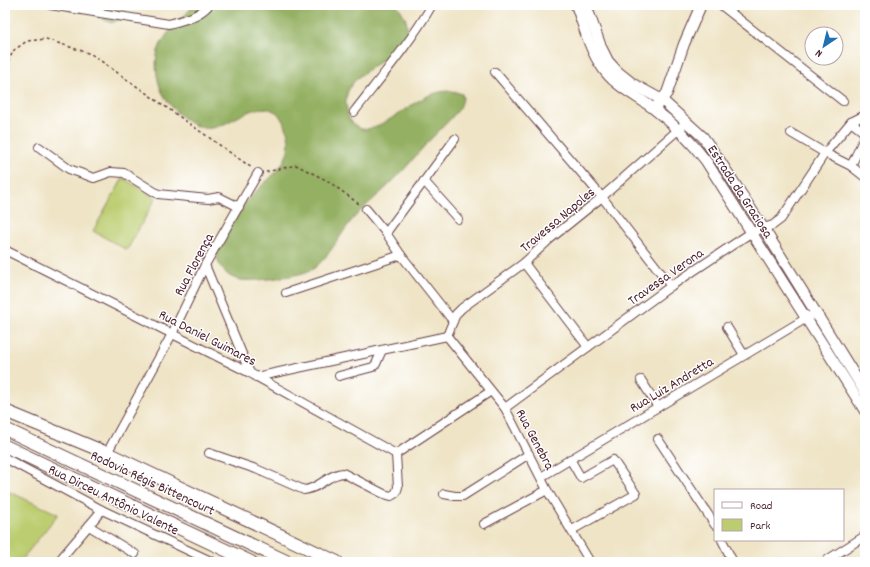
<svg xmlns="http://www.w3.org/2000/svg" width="870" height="567" viewBox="0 0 870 567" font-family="Dekko,sans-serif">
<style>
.green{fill:#bbcd70;stroke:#82764e}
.forest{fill:#94b062;stroke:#6f6846}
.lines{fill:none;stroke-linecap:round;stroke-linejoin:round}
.minor-casing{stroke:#633d42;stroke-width:10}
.major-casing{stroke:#633d42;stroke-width:12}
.highway-casing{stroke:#633d42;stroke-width:14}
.path{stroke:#633d42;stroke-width:1.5;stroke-dasharray:3 3;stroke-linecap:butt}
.minor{stroke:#fff;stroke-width:8}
.major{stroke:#fff;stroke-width:10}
.highway{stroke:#fff;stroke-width:12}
.labels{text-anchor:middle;stroke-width:3;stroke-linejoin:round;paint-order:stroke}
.street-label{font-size:14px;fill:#4a1f2b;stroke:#fff}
</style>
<rect width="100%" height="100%" fill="#fff"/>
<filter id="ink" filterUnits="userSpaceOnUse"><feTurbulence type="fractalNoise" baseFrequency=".025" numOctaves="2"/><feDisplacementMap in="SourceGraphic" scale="8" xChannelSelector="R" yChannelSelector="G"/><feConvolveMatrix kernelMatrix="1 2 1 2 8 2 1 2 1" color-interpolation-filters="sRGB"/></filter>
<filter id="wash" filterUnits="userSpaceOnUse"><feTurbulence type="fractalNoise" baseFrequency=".012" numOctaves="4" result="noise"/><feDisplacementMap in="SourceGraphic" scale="16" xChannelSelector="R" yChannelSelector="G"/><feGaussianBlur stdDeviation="0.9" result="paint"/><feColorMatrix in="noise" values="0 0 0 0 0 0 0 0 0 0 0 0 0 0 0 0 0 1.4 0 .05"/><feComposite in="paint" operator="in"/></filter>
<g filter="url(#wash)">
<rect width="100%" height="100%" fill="#efe4c6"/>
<g class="green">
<polygon points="123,178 156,198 127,250 93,231"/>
<polygon points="5,490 58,514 20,562 5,562"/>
</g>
<g class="forest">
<polygon points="81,5 121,5 123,11 121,19 111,23 102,19"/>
<path d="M194,5h203c7,9 13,19 9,31 -10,27 -69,36 -59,74 1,5 1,9 6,13 6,6 10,8 18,5 29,-8 59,-48 91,-34l1,5 -3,9c-11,13 -22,24 -33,35 -12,13 -22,27 -35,39 -13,13 -28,24 -40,38 -13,16 -22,36 -39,49 -10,7 -60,13 -72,11 -5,-1 -11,-3 -14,-6 -8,-7 -13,-19 -9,-30 1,-4 5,-9 8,-12 8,-14 17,-28 28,-39 12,-12 28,-23 33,-39 3,-9 2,-20 -2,-29 -3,-5 -6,-12 -11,-14 -20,-11 -42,14 -62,17 -20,3 -40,-18 -49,-34 -6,-11 -9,-31 -5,-43 6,-19 24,-31 36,-46z"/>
</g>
</g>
<g filter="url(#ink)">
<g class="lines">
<defs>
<g id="minor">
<path d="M50,5l119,19c15,-4 29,-7 40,-19"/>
<polyline points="721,5 843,101"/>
<polyline points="495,72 602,197 671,286"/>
<path d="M354,112c27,-35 56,-69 78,-107"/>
<polyline points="851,122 865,133"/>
<polyline points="791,133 825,153 851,166 865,177"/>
<polyline points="39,147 69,169 94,178 111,172 124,173 158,194 208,199 219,197 239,207"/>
<polyline points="851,166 865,136"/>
<polyline points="424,181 458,219"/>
<polyline points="366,209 386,233 401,255 453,321"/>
<polyline points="386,233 455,139"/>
<polyline points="5,250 250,373 396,454"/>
<polyline points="524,263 588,347"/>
<polyline points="205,265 250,373"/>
<polyline points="286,293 401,255"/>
<polyline points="727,327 744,355"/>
<polyline points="447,336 456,314 462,308 524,263 550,239 602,197 687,122"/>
<polyline points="447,336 505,408 547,490 590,562"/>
<polyline points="339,376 373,367 376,364 382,350"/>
<polyline points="256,377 447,336"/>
<polyline points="641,380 658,407"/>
<polyline points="505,408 671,286 752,232 773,225 781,219 825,153 851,122 865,115"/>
<polyline points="658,439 715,525"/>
<polyline points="107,453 172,334 205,265 258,173"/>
<path d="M209,453l47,16 48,21c15,-1 24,-16 39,-17l41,21 7,2 5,-3 2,-6 -2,-33"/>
<polyline points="396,454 491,391"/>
<polyline points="5,458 102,510 213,562"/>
<polyline points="570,459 581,478 613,460 636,494 572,530"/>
<polyline points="541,477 815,313"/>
<polyline points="444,494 455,496 463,496 529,454"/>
<polyline points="484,524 547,490"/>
<polyline points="89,526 135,554"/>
<polyline points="722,540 733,562"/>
<polyline points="58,562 102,510"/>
<polyline points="824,562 865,536"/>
</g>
<g id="major">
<path d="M576,5c8,21 13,44 26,62 12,19 35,29 52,42 20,15 37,32 52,52l159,250"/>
<polyline points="586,5 601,47 608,61 618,72 633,84 662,100 703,137 720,161 764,229 865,392"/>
<polyline points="658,104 667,93 684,44 701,5"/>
</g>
<g id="highway">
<polyline points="5,411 107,453 337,562"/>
<polyline points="5,429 288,562"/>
<polyline points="5,446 251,562"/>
</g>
</defs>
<use href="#minor" class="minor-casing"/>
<use href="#major" class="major-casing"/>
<use href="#highway" class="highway-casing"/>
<g class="path">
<polyline points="5,67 14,50 27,41 46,39 91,54 252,168"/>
<polyline points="266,172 296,165 328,181 359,204"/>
</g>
<use href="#minor" class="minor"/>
<use href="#major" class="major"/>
<use href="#highway" class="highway"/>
</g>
</g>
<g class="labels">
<g class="street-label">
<text transform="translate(741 191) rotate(57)" y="5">Estrada da Graciosa</text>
<text transform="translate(557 219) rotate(-40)" y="5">Travessa Napoles</text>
<text transform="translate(193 264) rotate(-62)" y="5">Rua Florença</text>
<text transform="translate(665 276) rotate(-35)" y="5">Travessa Verona</text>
<text transform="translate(208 337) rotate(27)" y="5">Rua Daniel Guimares</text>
<text transform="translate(671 384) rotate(-31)" y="5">Rua Luiz Andretta</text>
<text transform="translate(536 439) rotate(62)" y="5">Rua Genebra</text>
<text transform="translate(153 482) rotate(25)" y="5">Rodovia Régis Bittencourt</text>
<text transform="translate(114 499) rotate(26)" y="5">Rua Dirceu Antônio Valente</text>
</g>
</g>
<rect width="870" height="567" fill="none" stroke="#fff" stroke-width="20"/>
<rect x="714" y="489" width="130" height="52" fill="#ffffff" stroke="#b7a5aa"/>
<rect x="722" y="502" width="20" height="6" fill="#ffffff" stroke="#b7a5aa"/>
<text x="750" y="509" font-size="12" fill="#4a1f2b">Road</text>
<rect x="722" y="519" width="20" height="12" fill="#bbcd70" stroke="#b7a5aa"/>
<text x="750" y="529" font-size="12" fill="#4a1f2b">Park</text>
<g transform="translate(824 46) rotate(215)"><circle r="19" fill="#ffffff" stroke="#b7a5aa"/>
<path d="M0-3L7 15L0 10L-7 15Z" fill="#1f6fb2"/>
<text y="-6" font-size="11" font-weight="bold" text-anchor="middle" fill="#4a1f2b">N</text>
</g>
</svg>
